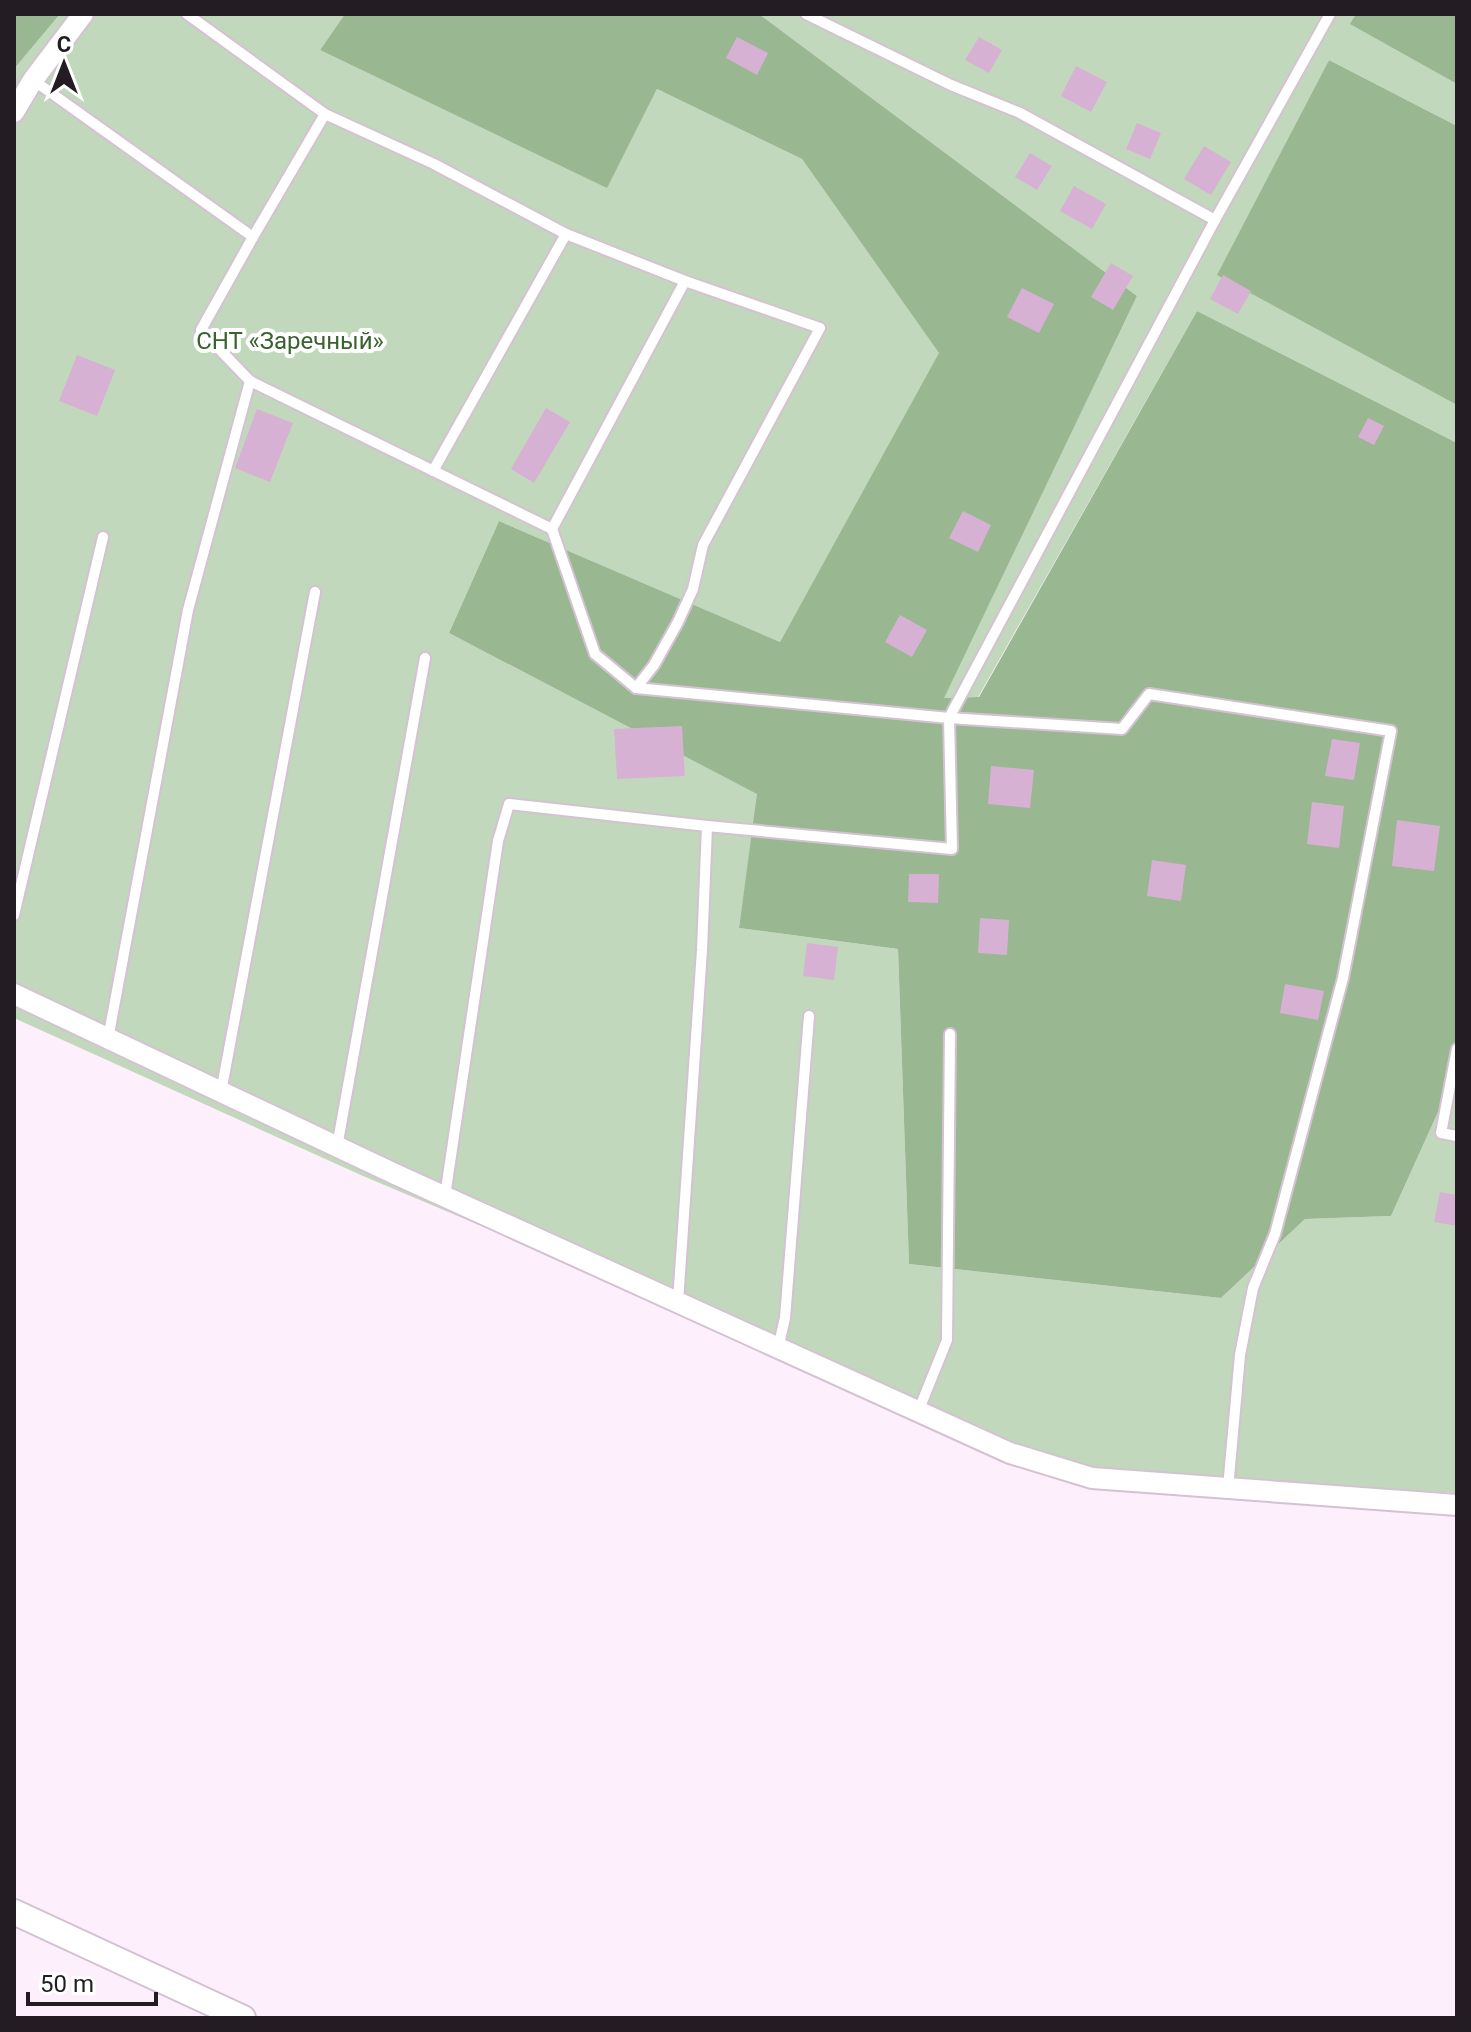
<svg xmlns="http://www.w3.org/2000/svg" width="1471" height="2032" viewBox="0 0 1471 2032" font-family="Roboto,sans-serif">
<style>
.green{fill:#c2d8bc}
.forest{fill:#99b791}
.building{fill:#d7b1d3}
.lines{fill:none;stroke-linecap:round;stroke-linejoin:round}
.service-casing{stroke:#d4c2d2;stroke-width:14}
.minor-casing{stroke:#d4c2d2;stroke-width:24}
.tertiary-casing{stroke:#d4c2d2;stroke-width:28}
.service{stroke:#fff;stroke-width:10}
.minor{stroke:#fff;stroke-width:20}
.tertiary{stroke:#fff;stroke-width:24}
.labels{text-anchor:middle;stroke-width:8;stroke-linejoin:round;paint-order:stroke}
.park-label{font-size:24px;fill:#39622e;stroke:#fff}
</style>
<rect width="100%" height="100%" fill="#fdeffb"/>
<g class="green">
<polygon points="60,14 345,14 320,50 607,187 657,89 802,159 940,354 780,642 499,521 449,633 758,794 739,928 898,949 909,1264 1221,1298 1305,1219 1391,1216 1457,1070 1457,1493 1058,1469 363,1176 14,1018 14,69"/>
<polygon points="759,14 1356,14 1351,24 1457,84 1457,126 1329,60 1218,275 1457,405 1457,443 1197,311 978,697 943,698 1137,296"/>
</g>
<g class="forest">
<polygon points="14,14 60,14 14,69"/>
<polygon points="345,14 759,14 1137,296 944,698 979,697 1197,311 1457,443 1457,1070 1391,1216 1305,1219 1221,1298 909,1264 898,949 739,928 757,794 449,633 499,521 780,642 939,353 802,159 657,89 607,188 320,50"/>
<polygon points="1356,14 1457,14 1457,84 1350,24"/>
<polygon points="1329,60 1457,126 1457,405 1217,275"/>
</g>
<g class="building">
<polygon points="737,37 768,53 757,75 726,58"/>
<polygon points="979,37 1002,50 989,73 965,60"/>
<polygon points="1076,66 1107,82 1091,112 1061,96"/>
<polygon points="1137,123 1161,133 1150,159 1126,149"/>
<polygon points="1204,146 1231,162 1211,195 1184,179"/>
<polygon points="1030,153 1052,166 1037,190 1015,177"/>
<polygon points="1074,186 1106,204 1092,229 1060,211"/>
<polygon points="1111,263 1133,276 1113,310 1091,297"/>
<polygon points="1223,275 1251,291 1238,314 1210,299"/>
<polygon points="1022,288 1054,304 1039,333 1007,317"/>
<polygon points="77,355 115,370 97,416 59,401"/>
<polygon points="546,408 570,422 534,483 511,469"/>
<polygon points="257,409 293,423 270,482 235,468"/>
<polygon points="1368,418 1384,426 1374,445 1358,437"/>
<polygon points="963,511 991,525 978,552 949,538"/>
<polygon points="900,615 927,630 912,657 885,642"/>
<polygon points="682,726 685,776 617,779 614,729"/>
<polygon points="1332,739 1360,743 1354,780 1325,776"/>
<polygon points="991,766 1034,770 1030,808 988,804"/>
<polygon points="1312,802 1344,806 1339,848 1307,844"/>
<polygon points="1397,820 1440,826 1434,871 1392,866"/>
<polygon points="1152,860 1186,865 1181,901 1147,896"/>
<polygon points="909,874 939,874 938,903 908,902"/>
<polygon points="980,918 1009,920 1007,955 978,953"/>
<polygon points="807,943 838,947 834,980 803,976"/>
<polygon points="1285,984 1324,991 1318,1020 1280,1013"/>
<polygon points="1440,1192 1457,1195 1457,1226 1434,1222"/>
</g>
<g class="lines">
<defs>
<g id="service">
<polyline points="187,14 325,114 253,237"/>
<polyline points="806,14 951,85 1020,113 1215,220"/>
<polyline points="33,80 253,237 201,330 250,381 552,529 685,281 820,328 703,545 693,589 678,622 654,665 636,688 949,718 1122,729 1149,694 1391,731 1343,978 1275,1234 1253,1288 1240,1355 1228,1488"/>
<polyline points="325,114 434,164 566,234 433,471"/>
<polyline points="566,234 685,281"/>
<polyline points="552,529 595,654 636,688"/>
<polyline points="14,915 103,537"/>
<polyline points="108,1039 188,610 250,381"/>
<polyline points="1457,1049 1441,1133 1457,1136"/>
<polyline points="221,1092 315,592"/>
<polyline points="337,1147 425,658"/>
<polyline points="445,1196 498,841 509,804 707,826"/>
<polyline points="678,1302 702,950 707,826 952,849 949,718 1215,220 1330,14"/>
<polyline points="778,1348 785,1318 809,1016"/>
<polyline points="918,1412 947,1340 950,1034"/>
</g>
<g id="minor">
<polyline points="14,112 33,80 83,14"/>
<polyline points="14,994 395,1174 1010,1453 1092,1478 1457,1505"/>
</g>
<polyline id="tertiary" points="14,1912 243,2018"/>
</defs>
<use href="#service" class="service-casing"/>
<use href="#minor" class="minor-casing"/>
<use href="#tertiary" class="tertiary-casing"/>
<use href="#service" class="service"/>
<use href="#minor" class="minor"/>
<use href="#tertiary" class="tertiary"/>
</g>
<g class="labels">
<g class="park-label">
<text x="290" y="349">СНТ «Заречный»</text>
</g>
</g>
<rect width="1471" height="2032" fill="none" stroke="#231d23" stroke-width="32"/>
<g transform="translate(64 64)" stroke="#ffffff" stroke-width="6" paint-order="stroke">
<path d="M0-6L14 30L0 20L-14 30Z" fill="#231d23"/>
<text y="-12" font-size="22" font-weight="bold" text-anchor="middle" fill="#231d23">С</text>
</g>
<path d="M28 1992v12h128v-12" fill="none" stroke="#231d23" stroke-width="4"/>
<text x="40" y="1992" font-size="24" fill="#231d23" stroke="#ffffff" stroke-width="6" paint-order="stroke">50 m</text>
</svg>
